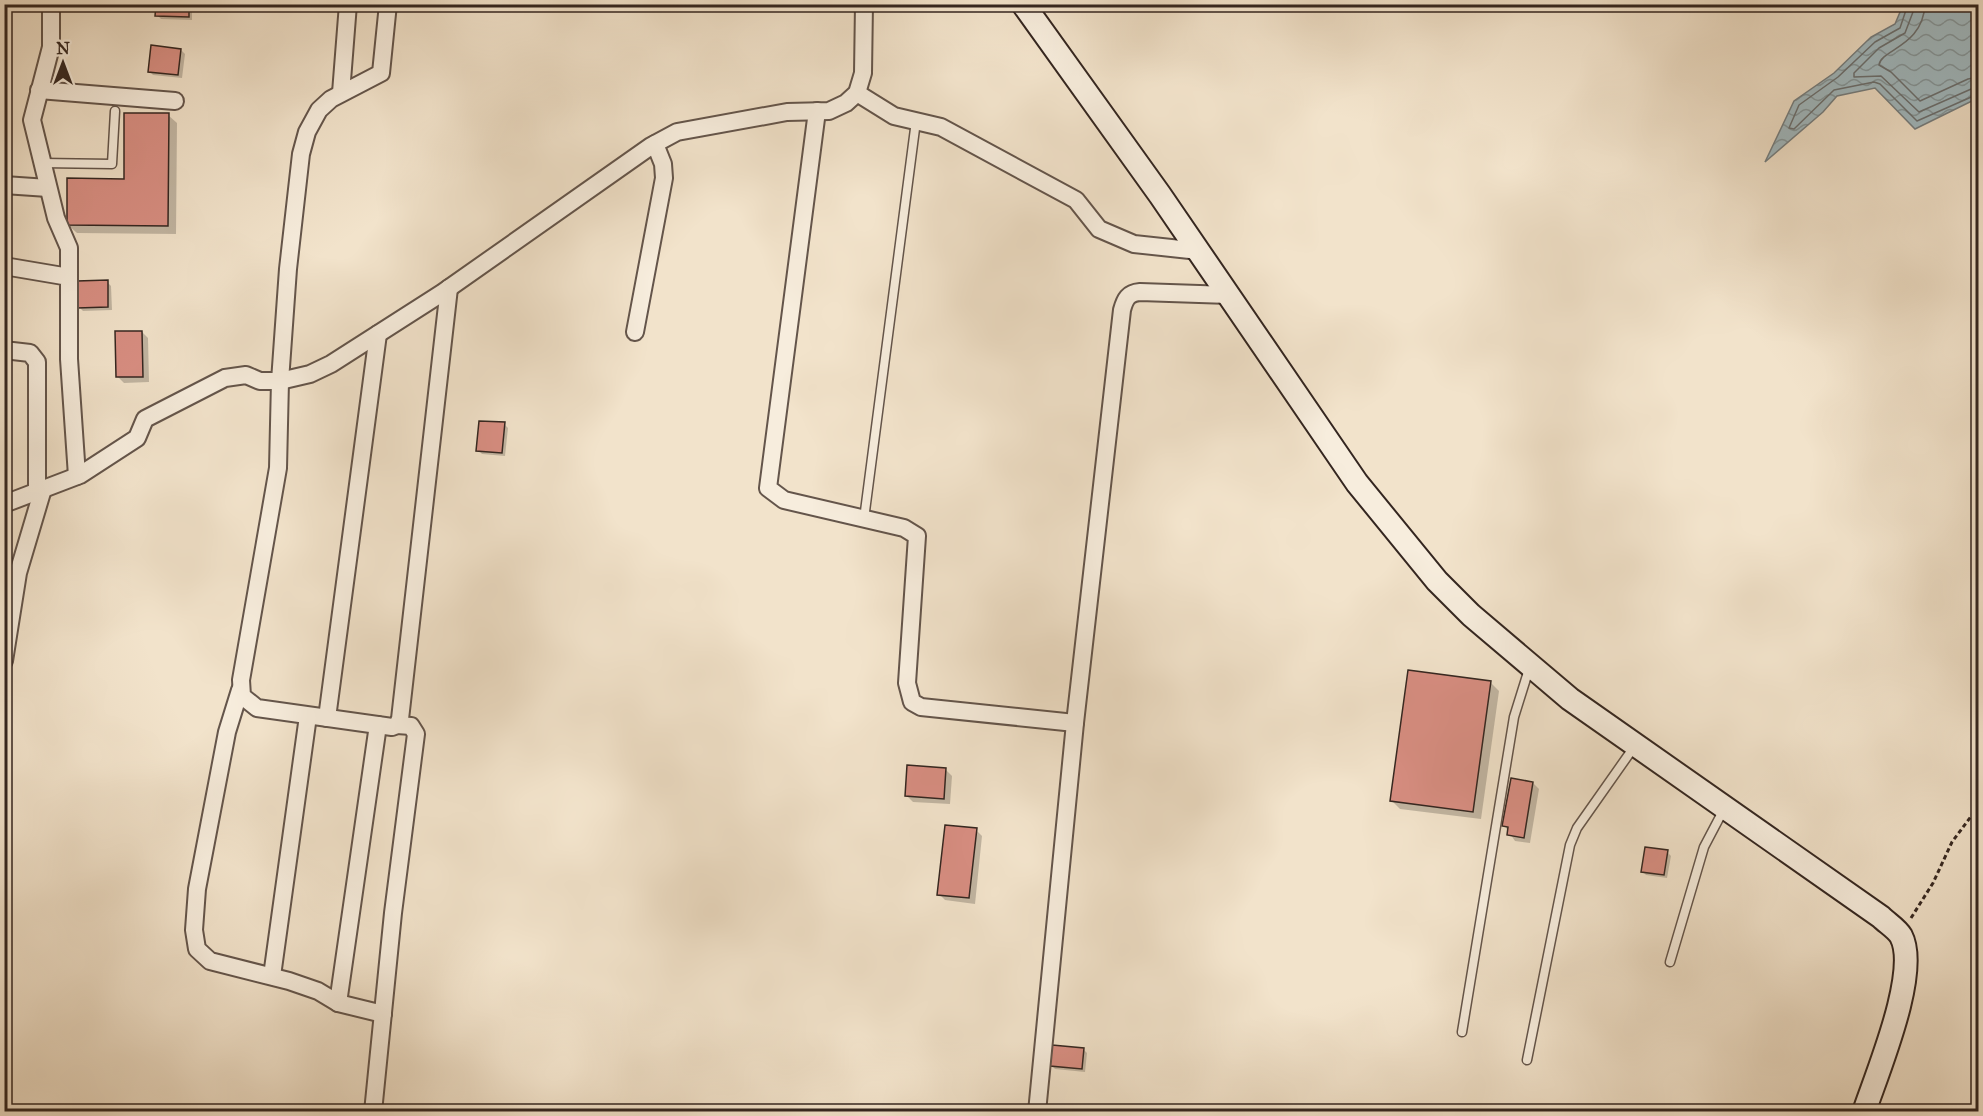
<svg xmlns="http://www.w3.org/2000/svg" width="1983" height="1116" viewBox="0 0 1983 1116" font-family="'IM FELL Great Primer',serif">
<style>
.water{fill:url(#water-waves);stroke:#757f82;stroke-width:1.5}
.shadow{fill:#0003}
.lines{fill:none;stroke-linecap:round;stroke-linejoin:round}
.shore{stroke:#6a7072;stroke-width:1.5}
.building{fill:#d88e82;stroke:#342620;stroke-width:1.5}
.lane-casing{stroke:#64554b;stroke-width:11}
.street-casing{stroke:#64554b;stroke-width:20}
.secondary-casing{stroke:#342620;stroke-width:26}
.path{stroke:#342620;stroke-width:3;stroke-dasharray:4.5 3;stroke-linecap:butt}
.lane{stroke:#f7eddd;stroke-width:8}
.street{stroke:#f7eddd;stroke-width:16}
.secondary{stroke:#f7eddd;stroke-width:22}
</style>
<defs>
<pattern id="water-waves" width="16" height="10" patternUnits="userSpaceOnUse" patternTransform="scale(1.5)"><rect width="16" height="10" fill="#a1bbc3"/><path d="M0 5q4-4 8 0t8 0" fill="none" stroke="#84989e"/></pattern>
</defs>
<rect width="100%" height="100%" fill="#f2e3cb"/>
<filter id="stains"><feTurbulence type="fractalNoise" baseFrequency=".00333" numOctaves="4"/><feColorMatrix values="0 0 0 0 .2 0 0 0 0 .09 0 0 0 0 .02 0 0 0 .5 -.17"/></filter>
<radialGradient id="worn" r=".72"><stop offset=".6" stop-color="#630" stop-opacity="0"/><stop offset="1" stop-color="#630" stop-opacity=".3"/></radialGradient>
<polygon class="water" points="1903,5 1978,5 1978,98 1915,129 1875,88 1837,96 1823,112 1765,162 1794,101 1834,73 1871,37 1895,24"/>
<g class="shadow">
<polygon points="82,4 120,4 120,5 83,6"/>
<polygon points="157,4 192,4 192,20 161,19 157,15"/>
<polygon points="181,50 185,54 182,78 153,75 149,71"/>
<polygon points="168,115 177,123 176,234 77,233 68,225 125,180"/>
<polygon points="107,282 111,286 112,310 83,311 79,307"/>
<polygon points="142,332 148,338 149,382 124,383 118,377"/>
<polygon points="504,424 508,428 505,456 482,454 478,450"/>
<polygon points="1490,682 1499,691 1481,819 1400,809 1391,800"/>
<polygon points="945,769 952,776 950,804 913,802 907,796"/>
<polygon points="1533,783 1539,789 1530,843 1515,841 1504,825"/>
<polygon points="976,830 982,836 975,904 945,900 939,894"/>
<polygon points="1667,852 1671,856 1667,878 1646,875 1642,871"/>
<polygon points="1083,1049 1087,1053 1085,1072 1055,1069 1051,1065"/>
</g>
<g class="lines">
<g class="shore">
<polyline points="1908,4 1900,28 1875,42 1838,77 1799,105 1789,128 1794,129 1834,90 1874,82 1880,84 1917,121 1978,94"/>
<polyline points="1916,4 1905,33 1879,48 1854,73 1854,77 1881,76 1919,112 1978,86"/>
<path d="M1925,4c-2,43 -44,45 -46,61l12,7 29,29 48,-22 10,-2"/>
</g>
</g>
<g class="building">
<polygon points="156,4 189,4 189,17 155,16"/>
<polygon points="151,45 181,49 178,75 148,72"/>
<polygon points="124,113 169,113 168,226 67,225 67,178 124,179"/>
<polygon points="108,280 108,307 77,308 77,281"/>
<polygon points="115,331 142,331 143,377 116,377"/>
<polygon points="479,421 505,422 502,453 476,451"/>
<polygon points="1408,670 1491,681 1473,812 1390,801"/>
<polygon points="907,765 946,768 944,799 905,796"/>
<polygon points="1511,778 1533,782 1524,838 1507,835 1508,827 1502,826"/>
<polygon points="945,825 977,828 969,898 937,895"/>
<polygon points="1645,847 1668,850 1664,875 1641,872"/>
<polygon points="1052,1045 1084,1048 1082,1069 1050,1066"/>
<polygon points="1079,1106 1095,1108 1094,1112 1079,1112"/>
</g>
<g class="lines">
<defs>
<g id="lane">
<polyline points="42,163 112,164 115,111"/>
<polyline points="864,519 916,121"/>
<polyline points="1670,962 1704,847 1724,809"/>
<polyline points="1462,1032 1514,717 1529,669"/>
<polyline points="1527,1060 1570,845 1577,828 1634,747"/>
</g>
<g id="street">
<polyline points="51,4 51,47 32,120 56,218 69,248 69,277"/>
<polyline points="388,4 381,73 331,99 319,110 307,132 301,154 288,269 280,381 278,468 241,680 242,696 257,708 392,727 397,725 400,719 449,288"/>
<polyline points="39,90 175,101"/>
<polyline points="341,93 348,4"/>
<polyline points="857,93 894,116 941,127 1076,200 1099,229 1134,244 1199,251"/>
<polyline points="817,111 768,488 784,500 904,528 917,536 907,683 912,702 921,707 1075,723"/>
<polyline points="4,185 48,188"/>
<polyline points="4,266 69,277 69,359 77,476"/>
<polyline points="635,332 664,178 663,164 655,144"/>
<polyline points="4,350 30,353 37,362 37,491"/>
<polyline points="4,504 80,475 137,438 145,419 225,378 246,375 260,381 280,381 310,374 331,364 442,293 651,146 677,132 787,112 829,111 846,103 857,93 863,73 864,4"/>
<polyline points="4,661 18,573 43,489"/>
<polyline points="240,690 227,732 197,889 194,930 197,949 210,961 289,981 318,991 338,1003 383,1014"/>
<polyline points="327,718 378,334"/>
<polyline points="272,976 308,716"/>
<polyline points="338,1003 378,725"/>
<polyline points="373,1112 393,913 416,734 411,726 397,725"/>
<path d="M1037,1112l38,-389 47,-413c3,-11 6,-17 18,-18l89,3"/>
</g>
<path id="secondary" d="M1023,4l137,191 197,288 80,98 34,34 99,84 311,218c6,6 16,12 20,19 19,36 -24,137 -37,176"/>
</defs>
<use href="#lane" class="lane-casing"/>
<use href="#street" class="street-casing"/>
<use href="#secondary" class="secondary-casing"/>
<polyline class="path" points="1911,918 1933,883 1952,842 1978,807"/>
<use href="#lane" class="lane"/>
<use href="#street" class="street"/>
<use href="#secondary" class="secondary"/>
</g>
<rect width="1983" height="1116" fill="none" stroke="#f2e3cb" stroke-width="24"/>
<rect x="6" y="6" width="1971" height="1104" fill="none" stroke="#342620" stroke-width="3"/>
<rect x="12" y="12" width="1959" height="1092" fill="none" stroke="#342620" stroke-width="1.5"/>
<g transform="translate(63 63)" stroke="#f7eddd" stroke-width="4.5" paint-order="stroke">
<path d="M0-4.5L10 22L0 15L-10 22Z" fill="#342620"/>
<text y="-9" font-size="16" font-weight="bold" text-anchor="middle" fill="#342620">N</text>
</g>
<rect width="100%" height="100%" filter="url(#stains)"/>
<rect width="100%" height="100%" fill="url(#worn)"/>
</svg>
